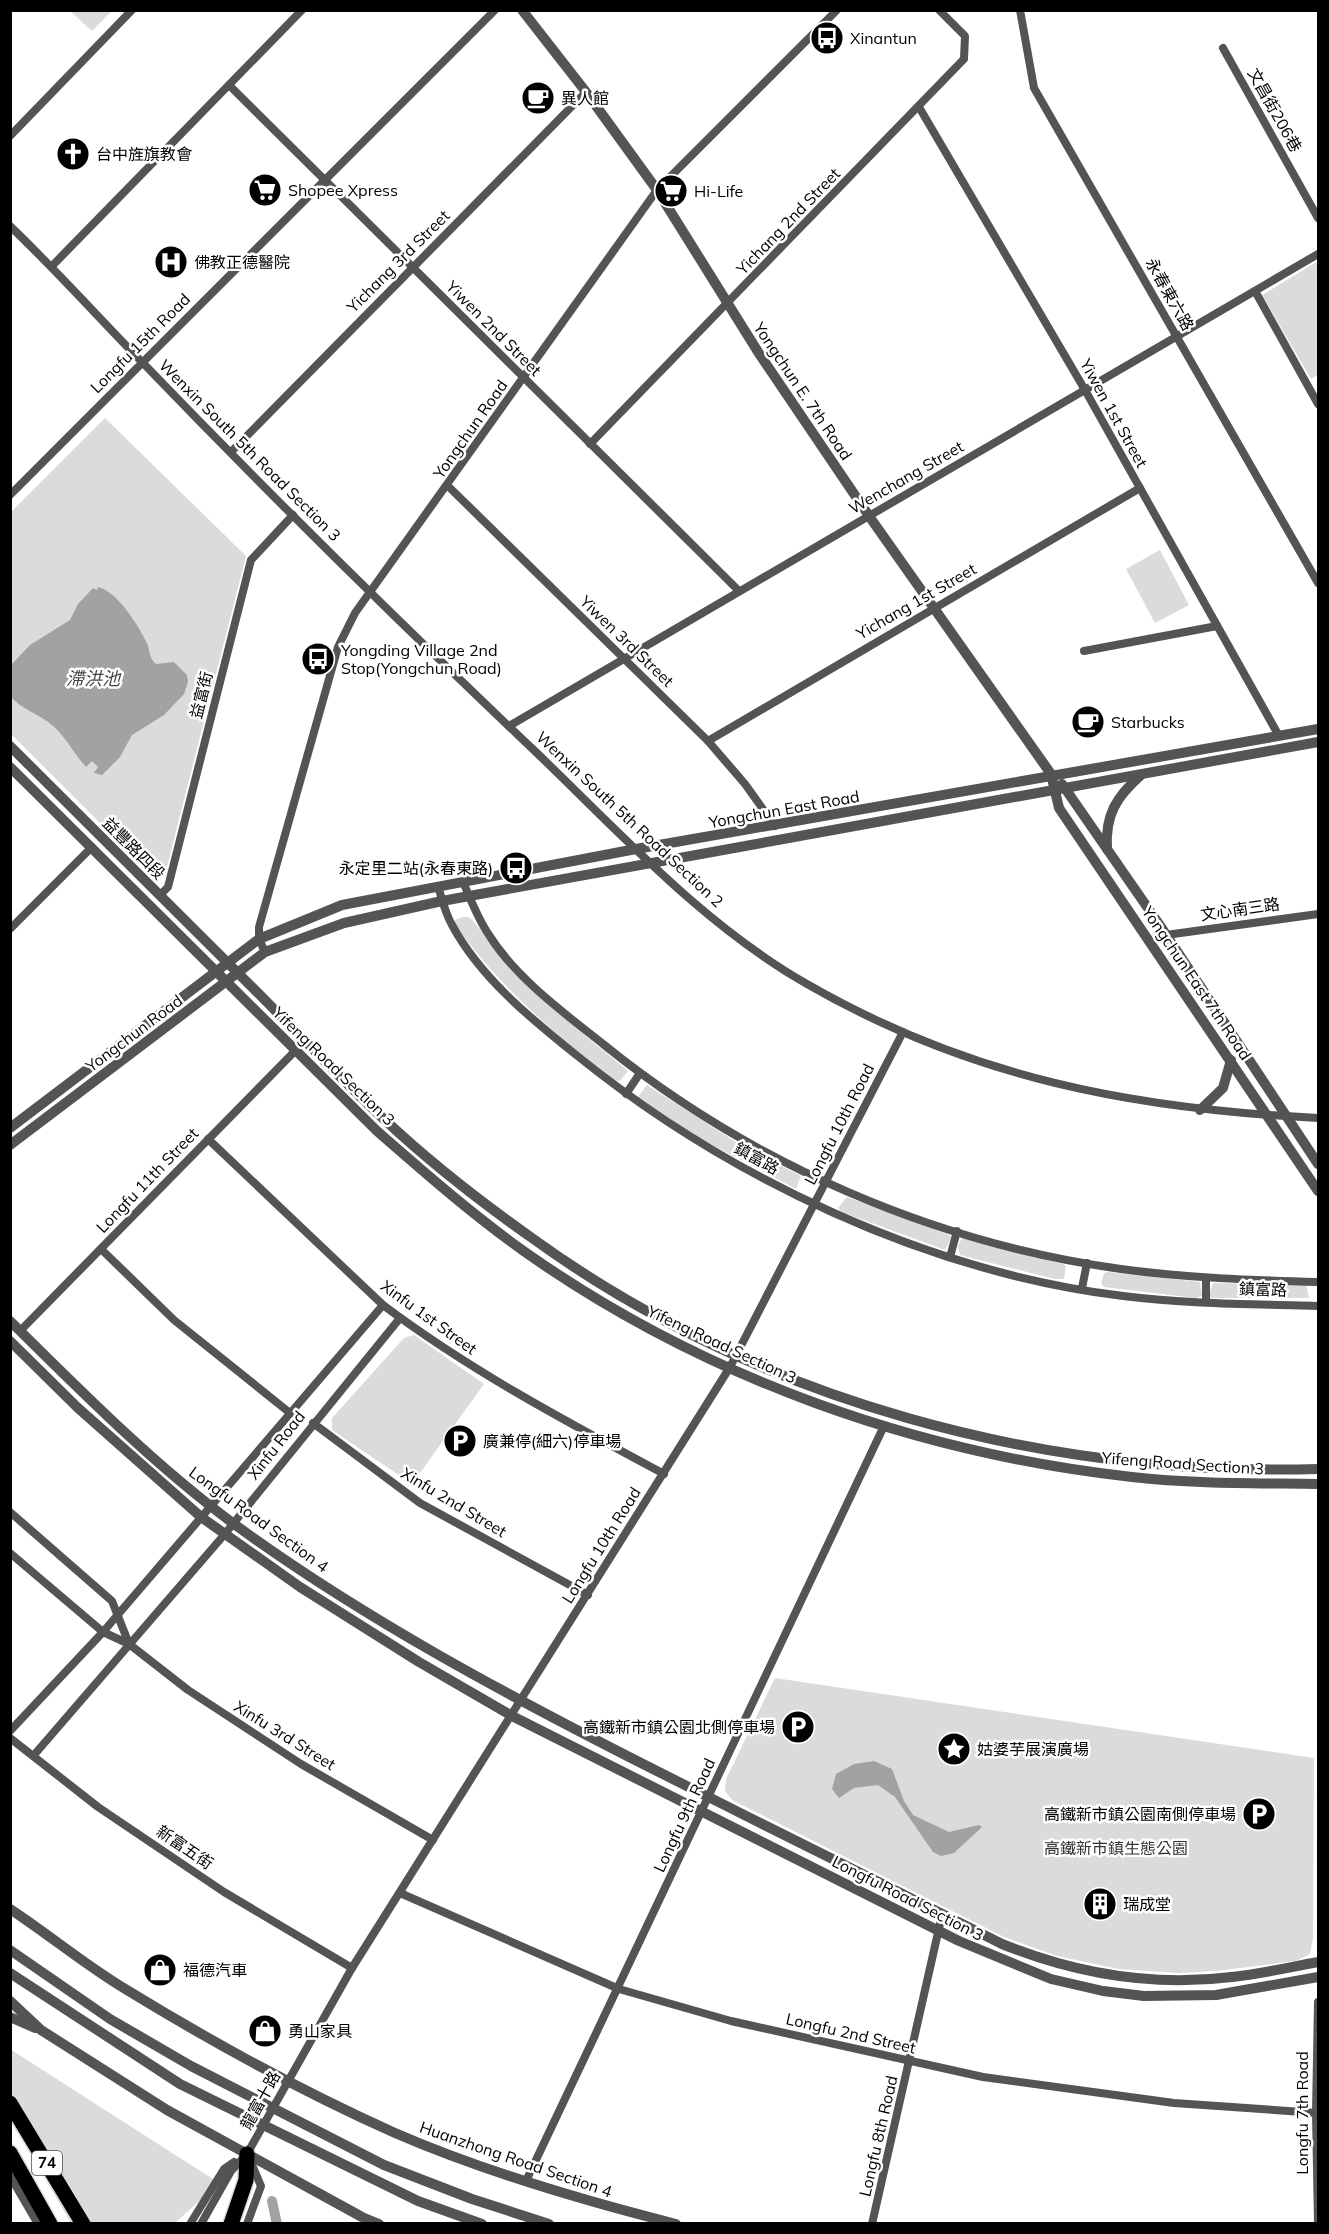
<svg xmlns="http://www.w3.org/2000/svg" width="1329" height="2234" viewBox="0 0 1329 2234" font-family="Mulish,'Noto Sans TC',sans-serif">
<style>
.green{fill:#dbdbdb}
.water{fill:#a2a2a2}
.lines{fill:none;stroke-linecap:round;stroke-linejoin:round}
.canal{stroke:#a2a2a2;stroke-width:10}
.trunk-casing{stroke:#dbdbdb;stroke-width:18}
.minor{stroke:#545454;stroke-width:8}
.tertiary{stroke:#545454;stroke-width:10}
.trunk{stroke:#000;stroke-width:15}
.labels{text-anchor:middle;stroke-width:5;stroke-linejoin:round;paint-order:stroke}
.shield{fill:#fff;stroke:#4c4c4c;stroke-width:1.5}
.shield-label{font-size:15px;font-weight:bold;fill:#000}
.poi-label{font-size:16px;fill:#000;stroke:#fff;text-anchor:start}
.street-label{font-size:16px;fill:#000;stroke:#fff}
.park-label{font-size:16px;fill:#323232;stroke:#fff}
.water-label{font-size:18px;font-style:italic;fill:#434343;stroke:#fff}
</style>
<rect width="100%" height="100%" fill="#fff"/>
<g class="green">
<polygon points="70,11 112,11 92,31"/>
<polygon points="1318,261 1318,375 1311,379 1262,295"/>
<polygon points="105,418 246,556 166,871 155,878 11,734 10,513"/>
<polygon points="1160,550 1189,605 1155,623 1126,569"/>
<path d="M463,917h6c16,16 27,37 44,54 35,37 76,67 115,100l-7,9 -4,1c-61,-44 -120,-97 -163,-158l1,-3z"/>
<polygon points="647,1085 739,1144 801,1176 796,1189 701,1139 638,1097"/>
<polygon points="847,1197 949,1235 951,1238 945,1250 842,1212 838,1208"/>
<polygon points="962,1238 1063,1264 1066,1266 1064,1279 1055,1279 960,1255 958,1246"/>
<polygon points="1108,1272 1200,1282 1202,1296 1195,1298 1104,1287 1101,1283 1104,1273"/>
<polygon points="1213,1283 1306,1285 1309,1298 1211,1298 1209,1295"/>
<polygon points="414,1335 484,1384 412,1484 332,1430 332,1418 404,1338"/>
<polygon points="775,1678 1314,1758 1313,1938 1310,1954 1296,1961 1216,1971 1179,1973 1119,1969 1057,1956 1004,1937 732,1800 725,1791 726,1779"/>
<polygon points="10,2049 219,2183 175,2223 71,2223 11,2120"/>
</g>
<g class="water">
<path d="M98,587c20,5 40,38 49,56 3,8 2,15 9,21l18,-2 13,13 1,7 -4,12 -20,21 -32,20 -12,22 -18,18 -8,-2 4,-6 -6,-6 -6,6c-12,-13 -20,-30 -33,-41 -13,-12 -31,-16 -43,-30l1,-31 19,-20 40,-25 8,-16 15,-16 4,2z"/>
<polygon points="874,1761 892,1769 904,1801 913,1815 949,1832 979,1825 982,1827 954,1853 941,1856 933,1852 895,1797 878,1785 854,1788 839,1798 832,1789 836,1774 854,1764"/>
</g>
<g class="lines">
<polyline class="canal" points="272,2201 277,2224"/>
<defs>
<g id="trunk">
<polyline points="10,2103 83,2224"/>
<polyline points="10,2153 50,2224"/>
<polyline points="231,2224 246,2180 247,2154"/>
</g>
</defs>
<use href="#trunk" class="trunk-casing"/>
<g class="minor">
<polyline points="1020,10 1034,88 1318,583"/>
<polyline points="1223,48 1318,218"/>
<polyline points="229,85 739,591"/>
<polyline points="919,107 1085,390 1279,736"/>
<polyline points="10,136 132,10"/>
<path d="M10,226c46,44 88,91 132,136 129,134 262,265 397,393 84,81 166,171 268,229 163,94 327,125 511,134"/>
<polyline points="52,266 302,10"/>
<polyline points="1255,291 1318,404"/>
<polyline points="590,444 964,59 965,36 939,10"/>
<polyline points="231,452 586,92"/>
<polyline points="448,486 708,741 745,784 775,826"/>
<polyline points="10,495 495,10"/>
<polyline points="1084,651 1217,626"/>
<polyline points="509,726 1318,254"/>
<polyline points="708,741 1140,488"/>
<path d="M463,882c8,18 15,37 26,53 27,43 75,78 114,109 147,119 330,199 518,225 65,9 131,11 197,13"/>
<path d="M438,886c4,13 7,27 14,39 28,52 78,93 123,129 153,124 352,218 548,242 65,8 131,8 195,10"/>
<polyline points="160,895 168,887 251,560 293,515"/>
<polyline points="10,929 92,847"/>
<polyline points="1166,935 1318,914"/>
<polyline points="265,952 259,939 259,927 338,647 355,613 657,190 837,10"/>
<polyline points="626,1094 640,1073"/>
<path d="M208,1139l175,166c88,66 184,117 281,169"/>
<polyline points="101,1249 174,1320 290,1413"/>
<polyline points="950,1257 957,1231"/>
<polyline points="1082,1288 1087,1263"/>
<polyline points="1206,1302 1206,1278"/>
<polyline points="20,1331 296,1050"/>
<polyline points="313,1423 420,1503 588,1595"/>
<polyline points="10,1512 112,1601 129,1644"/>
<polyline points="10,1553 103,1632 129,1644 188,1690 301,1764 433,1840"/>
<polyline points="10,1731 103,1632 383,1305"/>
<polyline points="10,1738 98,1807 224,1892 352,1968"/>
<polyline points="34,1755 224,1535 400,1318"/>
<polyline points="400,1893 619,1989 731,2021 983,2077 1174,2103 1318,2113"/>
<polyline points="10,2176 38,2224"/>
<polyline points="526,2181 883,1428"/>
<polyline points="190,2224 224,2169 234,2162"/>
<polyline points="201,2224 231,2171 247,2154 352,1968 730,1367 903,1032"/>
<polyline points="247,2224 261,2186 250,2160"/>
<polyline points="872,2224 942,1915"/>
<polyline points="1318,2224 1316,2113 1318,2002"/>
</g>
<g class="tertiary">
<polyline points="522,10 586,92 657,190 760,355 869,516 1051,774 1059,808 1318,1191"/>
<path d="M10,746c83,83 166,166 249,248 42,42 83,87 127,127 45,42 95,81 146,117 225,163 511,239 786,231"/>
<path d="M10,767l367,364c48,42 96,84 148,121 179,126 391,201 607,225 62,7 124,6 186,7"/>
<polyline points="1062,784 1161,927 1318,1164"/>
<path d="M1107,849c-2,-34 9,-52 34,-74"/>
<polyline points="1200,1110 1223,1088 1231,1060"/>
<polyline points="10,1128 259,939 342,905 636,849 1318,729"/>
<polyline points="10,1145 265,952 344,923 442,901 1318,742"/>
<path d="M10,1321c72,71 143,143 224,203 129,94 271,170 413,242 118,60 237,118 355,178 74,30 150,43 230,33 29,-3 58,-10 86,-15"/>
<polyline points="10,1341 78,1408 201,1517 300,1587 419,1662 512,1716 959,1941 1051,1979 1103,1991 1144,1996 1216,1995 1318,1977"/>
<path d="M10,1909c38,25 74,55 112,78 88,54 179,104 273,146 90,39 186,67 281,91"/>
<polyline points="10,1950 110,2019 191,2066 384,2165 472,2199 549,2224"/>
<polyline points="10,1973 180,2084 418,2201 482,2224"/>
<polyline points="10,2001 41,2030 167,2110 362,2217 379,2224"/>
<polyline points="10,2017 35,2028"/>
</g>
<use href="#trunk" class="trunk"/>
</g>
<defs>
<symbol id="bus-disc" viewBox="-11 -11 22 22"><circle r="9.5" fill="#000" stroke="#fff"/><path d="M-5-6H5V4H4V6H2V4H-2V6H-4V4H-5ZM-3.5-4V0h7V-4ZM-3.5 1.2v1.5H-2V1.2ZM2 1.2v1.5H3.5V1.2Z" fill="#fff"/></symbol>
<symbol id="cafe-disc" viewBox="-11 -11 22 22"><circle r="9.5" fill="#000" stroke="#fff"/><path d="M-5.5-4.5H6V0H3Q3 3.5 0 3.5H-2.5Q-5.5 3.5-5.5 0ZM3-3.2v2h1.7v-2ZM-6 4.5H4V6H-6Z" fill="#fff"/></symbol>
<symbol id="church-disc" viewBox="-11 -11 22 22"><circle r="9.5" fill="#000" stroke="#fff"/><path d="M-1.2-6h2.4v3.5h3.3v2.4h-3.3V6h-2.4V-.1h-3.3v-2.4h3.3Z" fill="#fff"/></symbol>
<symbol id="supermarket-disc" viewBox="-11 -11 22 22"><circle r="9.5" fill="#000" stroke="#fff"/><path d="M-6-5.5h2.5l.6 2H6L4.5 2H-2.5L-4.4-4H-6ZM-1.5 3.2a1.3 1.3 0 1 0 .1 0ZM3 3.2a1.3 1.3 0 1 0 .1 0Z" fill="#fff"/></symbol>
<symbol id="hospital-disc" viewBox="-11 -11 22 22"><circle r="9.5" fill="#000" stroke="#fff"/><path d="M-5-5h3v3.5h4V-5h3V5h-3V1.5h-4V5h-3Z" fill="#fff"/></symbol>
<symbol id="parking-disc" viewBox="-11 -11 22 22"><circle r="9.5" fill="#000" stroke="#fff"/><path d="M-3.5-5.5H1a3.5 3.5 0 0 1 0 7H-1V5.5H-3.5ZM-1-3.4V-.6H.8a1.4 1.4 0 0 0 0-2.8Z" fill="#fff"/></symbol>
<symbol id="sight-disc" viewBox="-11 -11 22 22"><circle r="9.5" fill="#000" stroke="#fff"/><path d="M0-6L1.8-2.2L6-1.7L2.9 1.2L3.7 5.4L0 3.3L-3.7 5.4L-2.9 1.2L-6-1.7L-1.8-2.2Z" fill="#fff"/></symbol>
<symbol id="building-disc" viewBox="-11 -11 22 22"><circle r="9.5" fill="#000" stroke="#fff"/><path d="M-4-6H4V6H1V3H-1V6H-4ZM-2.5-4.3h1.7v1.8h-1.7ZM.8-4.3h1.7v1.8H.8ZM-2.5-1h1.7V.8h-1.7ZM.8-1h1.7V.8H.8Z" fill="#fff"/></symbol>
<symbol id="shop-disc" viewBox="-11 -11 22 22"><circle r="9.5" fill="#000" stroke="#fff"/><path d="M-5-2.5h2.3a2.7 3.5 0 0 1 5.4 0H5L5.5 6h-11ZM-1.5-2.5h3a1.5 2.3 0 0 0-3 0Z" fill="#fff"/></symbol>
</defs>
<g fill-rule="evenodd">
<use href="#bus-disc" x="808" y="19" width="38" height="38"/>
<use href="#cafe-disc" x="519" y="79" width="38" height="38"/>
<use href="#church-disc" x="54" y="135" width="38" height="38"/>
<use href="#supermarket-disc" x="246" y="171" width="38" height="38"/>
<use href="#supermarket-disc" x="652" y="172" width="38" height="38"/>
<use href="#hospital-disc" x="152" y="243" width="38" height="38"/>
<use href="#bus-disc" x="299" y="640" width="38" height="38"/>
<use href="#cafe-disc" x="1069" y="703" width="38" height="38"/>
<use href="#bus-disc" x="497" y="849" width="38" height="38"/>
<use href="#parking-disc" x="441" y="1422" width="38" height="38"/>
<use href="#parking-disc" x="779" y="1708" width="38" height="38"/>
<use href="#sight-disc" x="935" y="1730" width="38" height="38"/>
<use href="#parking-disc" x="1240" y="1795" width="38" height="38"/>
<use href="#building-disc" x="1081" y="1885" width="38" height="38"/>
<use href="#shop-disc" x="141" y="1951" width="38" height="38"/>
<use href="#shop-disc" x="246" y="2012" width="38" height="38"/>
</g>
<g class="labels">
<rect class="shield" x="32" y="2151" width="30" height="24" rx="4.5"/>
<g class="shield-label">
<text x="47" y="2168">74</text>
</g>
<g class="poi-label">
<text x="850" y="44">Xinantun</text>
<text x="561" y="104">異人館</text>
<text x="96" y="160">台中旌旗教會</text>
<text x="288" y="196">Shopee Xpress</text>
<text x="694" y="197">Hi-Life</text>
<text x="194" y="268">佛教正德醫院</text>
<text x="341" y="656">Yongding Village 2nd<tspan x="341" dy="18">Stop(Yongchun Road)</tspan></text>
<text x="1111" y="728">Starbucks</text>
<text x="493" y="874" text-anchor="end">永定里二站(永春東路)</text>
<text x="483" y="1447">廣兼停(細六)停車場</text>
<text x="775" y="1733" text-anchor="end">高鐵新市鎮公園北側停車場</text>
<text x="977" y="1755">姑婆芋展演廣場</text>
<text x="1236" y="1820" text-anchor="end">高鐵新市鎮公園南側停車場</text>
<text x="1123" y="1910">瑞成堂</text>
<text x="183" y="1976">福德汽車</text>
<text x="288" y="2037">勇山家具</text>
</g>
<g class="street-label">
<text transform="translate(1275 110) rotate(61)" y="6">文昌街206巷</text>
<text transform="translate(788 221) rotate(-46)" y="6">Yichang 2nd Street</text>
<text transform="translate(398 261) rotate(-45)" y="6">Yichang 3rd Street</text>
<text transform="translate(1170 294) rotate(61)" y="6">永春東六路</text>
<text transform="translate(494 328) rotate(45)" y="6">Yiwen 2nd Street</text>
<text transform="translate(140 343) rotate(-45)" y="6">Longfu 15th Road</text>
<text transform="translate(803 391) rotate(56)" y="6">Yongchun E. 7th Road</text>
<text transform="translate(1114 413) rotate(61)" y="6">Yiwen 1st Street</text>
<text transform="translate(470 429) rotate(-55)" y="6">Yongchun Road</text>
<text transform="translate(250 450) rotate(45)" y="6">Wenxin South 5th Road Section 3</text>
<text transform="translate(906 477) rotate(-30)" y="6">Wenchang Street</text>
<text transform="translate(916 601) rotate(-30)" y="6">Yichang 1st Street</text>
<text transform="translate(627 641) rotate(44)" y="6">Yiwen 3rd Street</text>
<text transform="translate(201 695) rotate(-76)" y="6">益富街</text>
<text transform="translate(784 809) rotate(-10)" y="6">Yongchun East Road</text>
<text transform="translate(630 819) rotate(43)" y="6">Wenxin South 5th Road Section 2</text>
<text transform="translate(134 848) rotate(45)" y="6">益豐路四段</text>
<text transform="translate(1240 909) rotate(-8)" y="6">文心南三路</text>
<text transform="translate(1197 983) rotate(56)" y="6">Yongchun East 7th Road</text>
<text transform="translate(134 1033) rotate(-37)" y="6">Yongchun Road</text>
<text transform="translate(334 1066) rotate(44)" y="6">Yifeng Road Section 3</text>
<text transform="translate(839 1124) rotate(-63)" y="6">Longfu 10th Road</text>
<text transform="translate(757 1158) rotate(29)" y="6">鎮富路</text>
<text transform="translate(147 1180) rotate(-46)" y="6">Longfu 11th Street</text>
<text transform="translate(1263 1289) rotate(2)" y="6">鎮富路</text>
<text transform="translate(429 1317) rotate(36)" y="6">Xinfu 1st Street</text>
<text transform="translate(722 1344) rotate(25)" y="6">Yifeng Road Section 3</text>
<text transform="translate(276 1445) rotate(-52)" y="6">Xinfu Road</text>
<text transform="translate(1183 1463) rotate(4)" y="6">Yifeng Road Section 3</text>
<text transform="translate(454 1502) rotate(31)" y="6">Xinfu 2nd Street</text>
<text transform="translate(259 1519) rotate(36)" y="6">Longfu Road Section 4</text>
<text transform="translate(601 1545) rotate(-58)" y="6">Longfu 10th Road</text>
<text transform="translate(285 1735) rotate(32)" y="6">Xinfu 3rd Street</text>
<text transform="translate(684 1815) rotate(-65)" y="6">Longfu 9th Road</text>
<text transform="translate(185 1847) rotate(34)" y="6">新富五街</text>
<text transform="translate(908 1898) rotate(27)" y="6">Longfu Road Section 3</text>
<text transform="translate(851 2033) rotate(13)" y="6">Longfu 2nd Street</text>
<text transform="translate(260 2100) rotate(-61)" y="6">龍富十路</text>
<text transform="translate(1302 2113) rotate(-90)" y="6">Longfu 7th Road</text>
<text transform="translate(878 2136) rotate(-77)" y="6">Longfu 8th Road</text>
<text transform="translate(516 2159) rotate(19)" y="6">Huanzhong Road Section 4</text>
</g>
<g class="park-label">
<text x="1116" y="1854">高鐵新市鎮生態公園</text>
</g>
<g class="water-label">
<text x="93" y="685">滯洪池</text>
</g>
</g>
<rect width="1329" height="2234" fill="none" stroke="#000000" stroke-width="24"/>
</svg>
